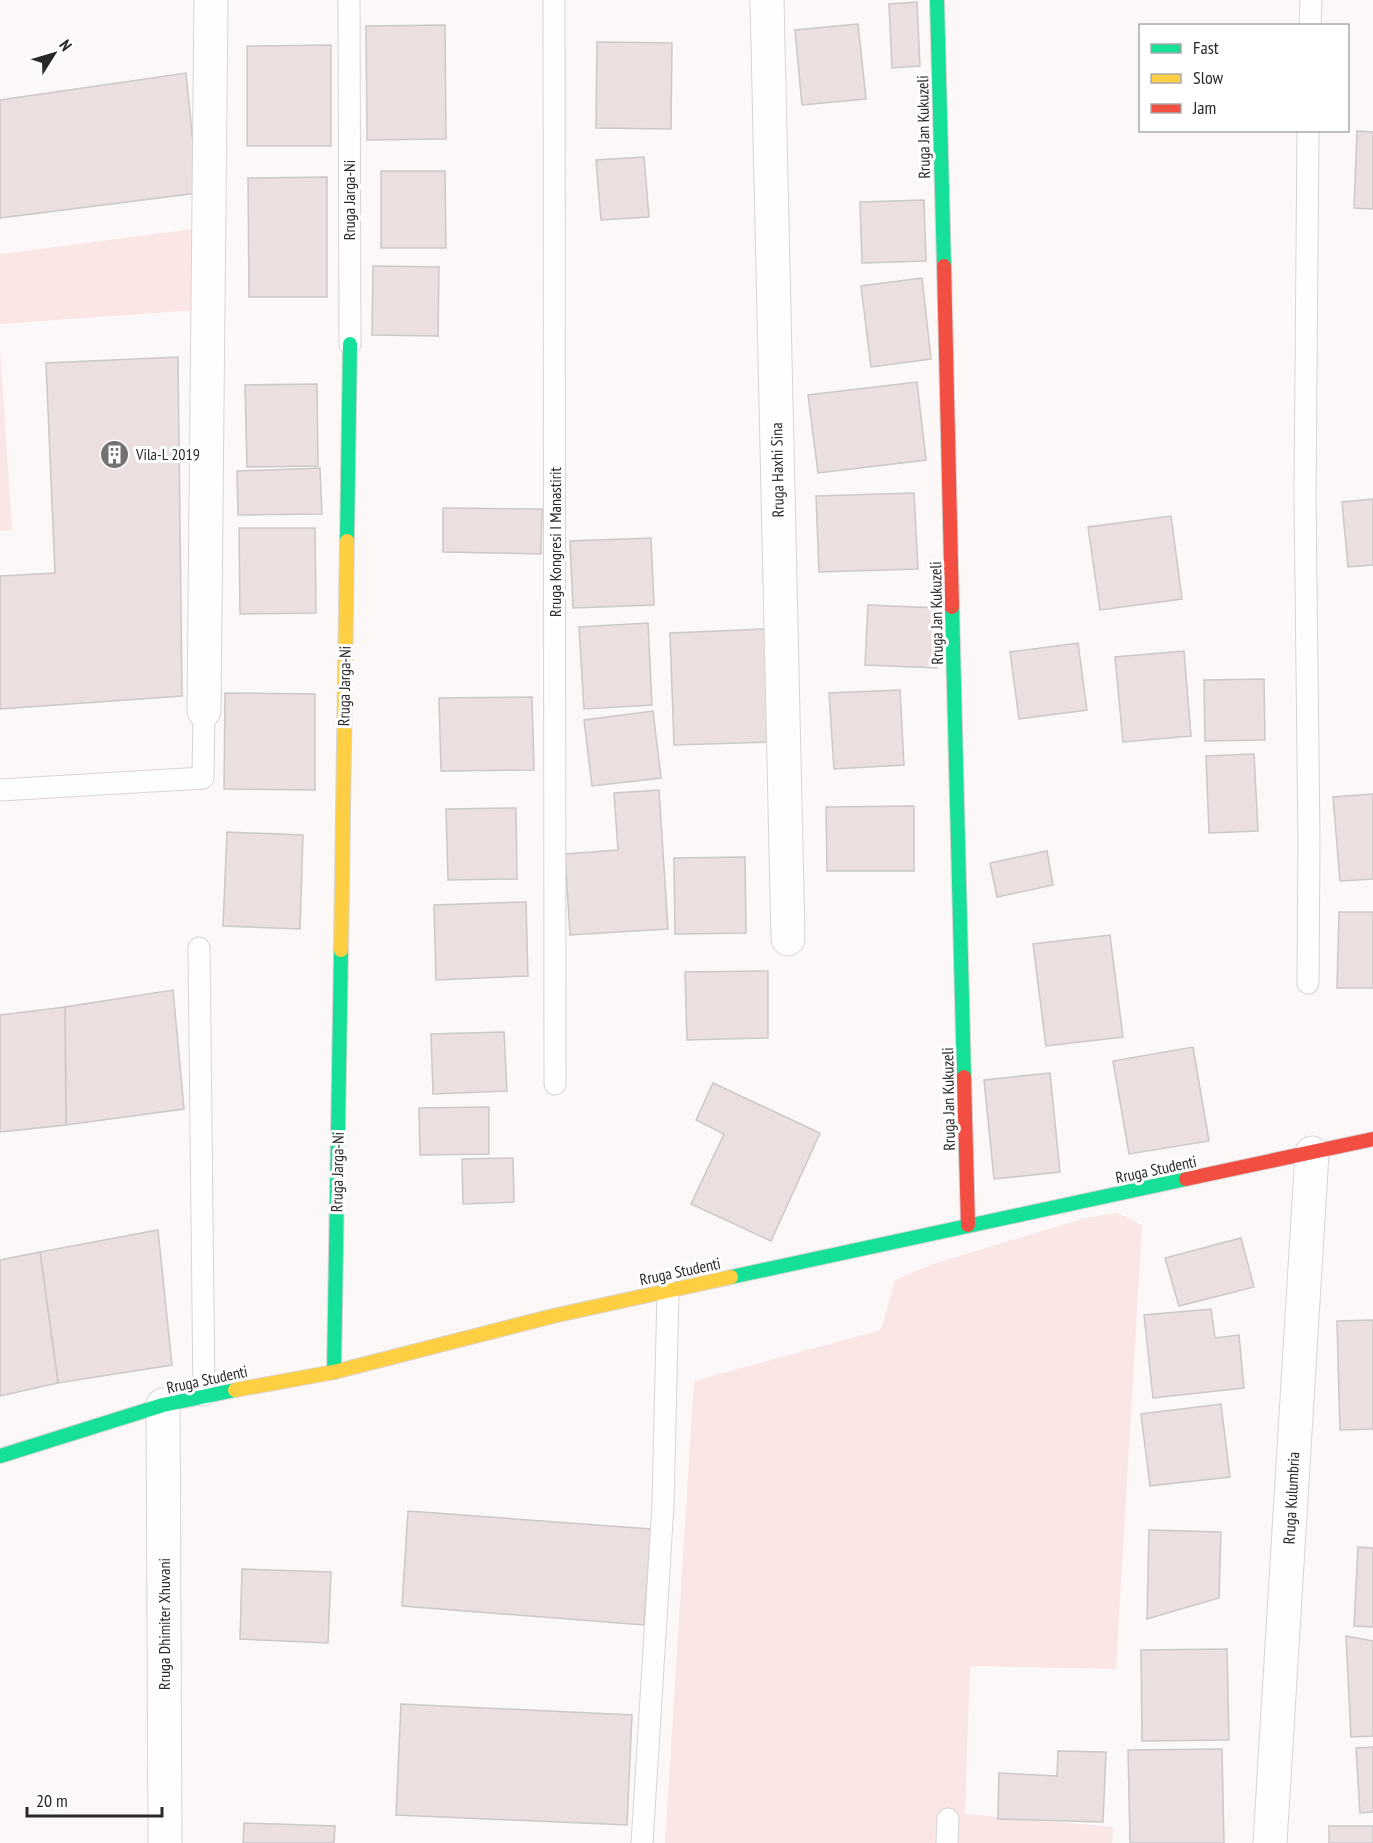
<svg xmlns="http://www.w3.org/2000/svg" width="1373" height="1843" viewBox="0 0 1373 1843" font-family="'PT Sans Narrow',sans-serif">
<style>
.green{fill:#fbe6e6}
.building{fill:#ecdfdf;stroke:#ccc8c8;stroke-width:1.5}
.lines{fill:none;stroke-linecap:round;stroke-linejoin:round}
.lane-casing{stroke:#d8d4d4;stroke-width:23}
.street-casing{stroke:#d8d4d4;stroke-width:35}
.fast-casing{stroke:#d8d4d4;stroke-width:16}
.slow-casing{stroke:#d8d4d4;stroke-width:16}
.jam-casing{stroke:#d8d4d4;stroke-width:16}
.lane{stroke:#fffefe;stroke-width:21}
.street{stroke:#fffefe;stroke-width:33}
.fast{stroke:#16e098;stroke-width:14}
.slow{stroke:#ffcf43;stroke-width:14}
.jam{stroke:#f24e42;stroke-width:14}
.labels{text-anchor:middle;stroke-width:6;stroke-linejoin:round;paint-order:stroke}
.street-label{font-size:16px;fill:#2b2828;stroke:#fff}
.poi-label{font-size:16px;fill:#2b2828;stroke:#fff;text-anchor:start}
</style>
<rect width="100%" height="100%" fill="#fdf8f8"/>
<g class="green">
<polygon points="194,229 198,310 0,324 0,254"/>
<polygon points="0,348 12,530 0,531"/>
<polygon points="1118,1213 1142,1225 1116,1669 970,1666 965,1814 1113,1827 1112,1843 665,1843 694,1381 881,1330 895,1280 933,1264 1085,1218"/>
</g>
<g class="building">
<polygon points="917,2 920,66 892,68 889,4"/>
<polygon points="858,24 866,99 802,105 795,30"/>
<polygon points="445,25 446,139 367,140 366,26"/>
<polygon points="597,42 672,43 671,129 596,128"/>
<polygon points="331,45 331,146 247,146 247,46"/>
<polygon points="186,73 198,193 0,218 0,100"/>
<polygon points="1357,131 1373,132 1373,209 1354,208"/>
<polygon points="644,157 649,217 601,220 596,160"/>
<polygon points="381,171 445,171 446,248 381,248"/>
<polygon points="327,177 327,297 249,297 248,178"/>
<polygon points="924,200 926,261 862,263 860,202"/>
<polygon points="373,266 439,267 438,336 372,335"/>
<polygon points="922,278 931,359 871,367 861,286"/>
<polygon points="178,357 182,696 0,709 0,576 55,573 46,363"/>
<polygon points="917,382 926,460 818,473 808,395"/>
<polygon points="317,384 318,466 247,467 245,385"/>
<polygon points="320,468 322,514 238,515 237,471"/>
<polygon points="914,493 918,569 819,572 816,496"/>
<polygon points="1373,499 1373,565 1348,567 1342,502"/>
<polygon points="443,508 542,509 541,554 443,552"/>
<polygon points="1171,516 1182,599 1100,610 1088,527"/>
<polygon points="239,528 315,528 316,613 240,614"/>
<polygon points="651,538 654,605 573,608 570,541"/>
<polygon points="868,605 939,608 937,668 865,665"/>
<polygon points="648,623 652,705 584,709 579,627"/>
<polygon points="767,629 771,742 674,745 670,633"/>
<polygon points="1078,643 1087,710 1019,719 1010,652"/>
<polygon points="1184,651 1191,736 1123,742 1115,657"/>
<polygon points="1264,679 1265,740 1205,741 1204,680"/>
<polygon points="900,690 904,765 834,769 829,693"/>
<polygon points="225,693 315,694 315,790 224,789"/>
<polygon points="532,697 534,770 441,771 439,698"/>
<polygon points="653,711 661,778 592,786 584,720"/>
<polygon points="1254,754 1258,831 1209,833 1206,756"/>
<polygon points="659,790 668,929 570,935 565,854 618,850 614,793"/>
<polygon points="1373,794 1373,879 1340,881 1333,797"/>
<polygon points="914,806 914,871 827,871 826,807"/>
<polygon points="516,808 517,879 448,880 446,809"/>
<polygon points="227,832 303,835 300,929 223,926"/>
<polygon points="1047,851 1053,885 997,897 990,863"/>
<polygon points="745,857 746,933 675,934 674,858"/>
<polygon points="526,902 528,976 436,980 434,905"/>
<polygon points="1339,912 1373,912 1373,988 1337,988"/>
<polygon points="1110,935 1123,1037 1046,1046 1033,944"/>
<polygon points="768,971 768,1038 687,1040 685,972"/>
<polygon points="173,990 184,1109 66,1125 65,1007"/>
<polygon points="65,1007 66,1125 0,1132 0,1015"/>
<polygon points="504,1032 507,1091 433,1094 431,1034"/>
<polygon points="1193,1047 1209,1141 1129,1154 1113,1061"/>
<polygon points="1050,1073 1060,1172 994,1179 984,1080"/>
<polygon points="713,1083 820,1133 771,1241 691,1204 724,1134 696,1120"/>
<polygon points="489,1107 489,1154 420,1155 419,1108"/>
<polygon points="513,1158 514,1202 463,1204 462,1159"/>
<polygon points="158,1230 172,1365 58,1383 40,1252"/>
<polygon points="1241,1238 1254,1287 1179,1306 1165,1258"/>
<polygon points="40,1252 58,1383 0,1396 0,1260"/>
<polygon points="1211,1309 1215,1338 1239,1335 1244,1388 1153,1398 1144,1315"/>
<polygon points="1373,1320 1373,1429 1340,1430 1337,1321"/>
<polygon points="1221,1404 1230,1477 1150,1486 1141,1414"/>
<polygon points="408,1511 651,1529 644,1625 402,1606"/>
<polygon points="1149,1530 1221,1532 1219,1598 1147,1619"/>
<polygon points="1358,1547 1373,1548 1373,1627 1354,1626"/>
<polygon points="242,1569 331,1572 328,1643 240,1639"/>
<polygon points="1346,1636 1373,1641 1373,1736 1351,1737"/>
<polygon points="1227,1649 1229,1740 1142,1741 1141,1650"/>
<polygon points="401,1704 632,1715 627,1825 396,1815"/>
<polygon points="1373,1747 1373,1812 1360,1813 1356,1748"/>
<polygon points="1222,1749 1224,1843 1130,1843 1128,1750"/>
<polygon points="1058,1751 1106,1752 1103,1822 998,1819 999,1773 1057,1776"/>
<polygon points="244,1823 335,1826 334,1843 243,1843"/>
<rect x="1329" y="1826" width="44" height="17"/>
</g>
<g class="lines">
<defs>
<g id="lane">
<polyline points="349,0 350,344"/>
<polyline points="554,0 555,1084"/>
<polyline points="1310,26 1311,0"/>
<polyline points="1308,130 1305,496 1309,841 1308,983"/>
<polyline points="0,790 203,778 204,711"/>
<polyline points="199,948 204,1395"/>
<polyline points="642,1843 663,1505 668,1291"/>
<polyline points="947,1843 948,1819"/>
</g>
<g id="street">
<polyline points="767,0 788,939"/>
<polyline points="204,711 211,0"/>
<polyline points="163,1405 165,1843"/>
<polyline points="1270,1843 1312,1153"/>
</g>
<g id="fast">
<polyline points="937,0 944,266"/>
<polyline points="347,541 350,344"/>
<polyline points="952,607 964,1077"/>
<polyline points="731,1277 1186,1179"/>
<polyline points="334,1372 341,950"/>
<polyline points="0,1456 163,1405 235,1390"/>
</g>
<g id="slow">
<polyline points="341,950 347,541"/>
<polyline points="235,1390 334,1372 553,1316 731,1277"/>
</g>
<g id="jam">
<polyline points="944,266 952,607"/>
<polyline points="964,1077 968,1225"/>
<polyline points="1186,1179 1373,1139"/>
</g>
</defs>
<use href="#lane" class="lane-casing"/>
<use href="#street" class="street-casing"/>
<use href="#fast" class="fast-casing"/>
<use href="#slow" class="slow-casing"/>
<use href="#jam" class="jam-casing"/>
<use href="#lane" class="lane"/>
<use href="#street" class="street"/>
<use href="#fast" class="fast"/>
<use href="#slow" class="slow"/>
<use href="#jam" class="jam"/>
</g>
<defs>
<symbol id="building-disc" viewBox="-11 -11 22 22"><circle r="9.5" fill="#747171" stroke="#fff"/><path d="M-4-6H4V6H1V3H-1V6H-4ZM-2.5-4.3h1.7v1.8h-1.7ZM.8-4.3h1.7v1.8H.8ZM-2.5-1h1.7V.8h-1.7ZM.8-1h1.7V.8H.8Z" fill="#fff"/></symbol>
</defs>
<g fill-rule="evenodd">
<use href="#building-disc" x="98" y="438" width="33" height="33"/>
</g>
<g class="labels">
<g class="street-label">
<text transform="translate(923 127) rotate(-91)" y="6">Rruga Jan Kukuzeli</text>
<text transform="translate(349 200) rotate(-90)" y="6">Rruga Jarga-Ni</text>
<text transform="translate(777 470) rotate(-91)" y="6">Rruga Haxhi Sina</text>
<text transform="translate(555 542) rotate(-90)" y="6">Rruga Kongresi I Manastirit</text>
<text transform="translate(936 613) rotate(-91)" y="6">Rruga Jan Kukuzeli</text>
<text transform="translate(344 686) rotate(-89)" y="6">Rruga Jarga-Ni</text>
<text transform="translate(948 1099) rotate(-91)" y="6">Rruga Jan Kukuzeli</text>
<text transform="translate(1156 1169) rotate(-12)" y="6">Rruga Studenti</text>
<text transform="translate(337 1172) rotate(-89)" y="6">Rruga Jarga-Ni</text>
<text transform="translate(680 1271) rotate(-12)" y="6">Rruga Studenti</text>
<text transform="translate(207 1379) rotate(-12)" y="6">Rruga Studenti</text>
<text transform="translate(1291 1498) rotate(-87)" y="6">Rruga Kulumbria</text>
<text transform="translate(164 1624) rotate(-90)" y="6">Rruga Dhimiter Xhuvani</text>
</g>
<g class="poi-label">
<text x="136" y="460">Vila-L 2019</text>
</g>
</g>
<rect x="1139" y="24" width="210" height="108" fill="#ffffff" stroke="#aaa9a9" stroke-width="1.5"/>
<rect x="1151" y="44" width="30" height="9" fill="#16e098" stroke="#aaa9a9" stroke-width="1.5"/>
<text x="1193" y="54" font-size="18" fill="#2b2828">Fast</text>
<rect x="1151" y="74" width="30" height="9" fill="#ffcf43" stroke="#aaa9a9" stroke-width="1.5"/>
<text x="1193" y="84" font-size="18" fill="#2b2828">Slow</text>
<rect x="1151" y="104" width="30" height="9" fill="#f24e42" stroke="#aaa9a9" stroke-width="1.5"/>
<text x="1193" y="114" font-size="18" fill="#2b2828">Jam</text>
<g transform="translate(54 54) rotate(53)" stroke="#ffffff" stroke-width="4.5" paint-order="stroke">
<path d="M0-4.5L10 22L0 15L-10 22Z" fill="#2b2828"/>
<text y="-9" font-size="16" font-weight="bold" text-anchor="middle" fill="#2b2828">N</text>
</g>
<path d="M27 1807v9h135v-9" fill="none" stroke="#2b2828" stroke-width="3"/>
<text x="36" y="1807" font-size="18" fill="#2b2828" stroke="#ffffff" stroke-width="4.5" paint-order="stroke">20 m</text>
</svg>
